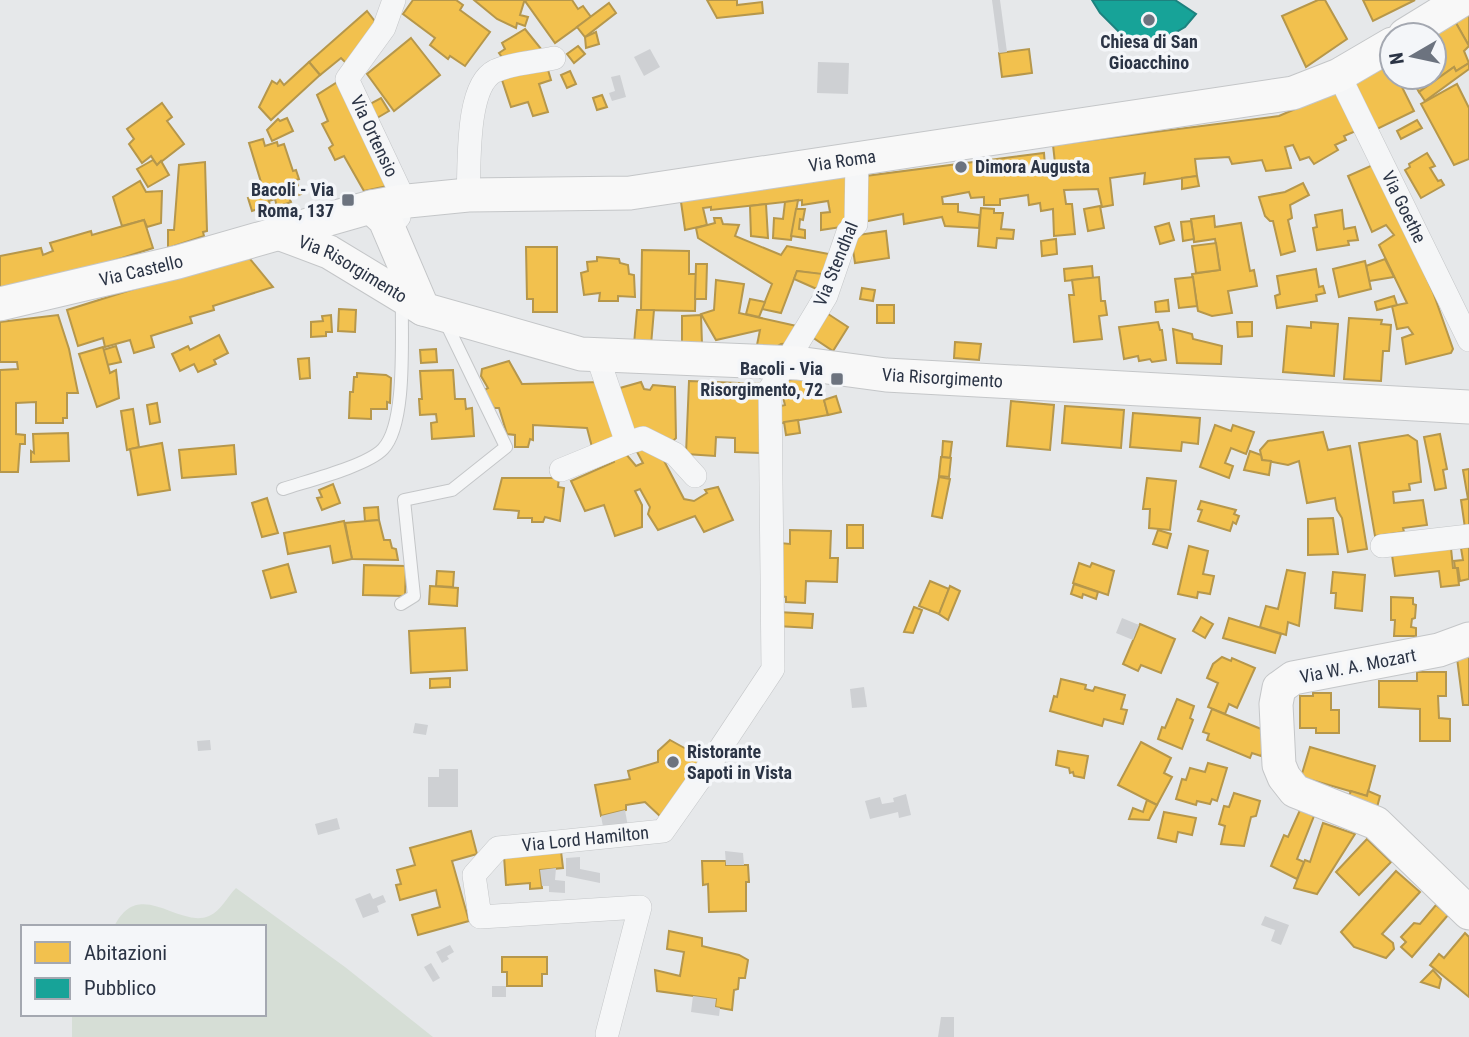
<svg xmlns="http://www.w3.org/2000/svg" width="1469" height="1037" viewBox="0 0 1469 1037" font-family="'Roboto Condensed',sans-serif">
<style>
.green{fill:#d6ded6}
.homes{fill:#f2c14e;stroke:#b6974b;stroke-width:2}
.public{fill:#17a398;stroke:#1d827f;stroke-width:2}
.building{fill:#ced0d3}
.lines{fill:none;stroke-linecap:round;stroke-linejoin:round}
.lane-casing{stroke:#c4c6c8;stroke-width:14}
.street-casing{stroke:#c4c6c8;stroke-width:24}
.secondary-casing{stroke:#c4c6c8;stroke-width:35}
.lane{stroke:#f5f6f7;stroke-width:12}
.street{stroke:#f5f6f7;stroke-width:23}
.secondary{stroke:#f8f8f8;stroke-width:33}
.poi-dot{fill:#6c737f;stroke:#f4f6f9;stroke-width:2.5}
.labels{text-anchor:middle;stroke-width:7;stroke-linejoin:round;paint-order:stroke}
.poi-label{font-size:18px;font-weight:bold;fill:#2b3445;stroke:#f4f6f9;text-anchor:start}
.street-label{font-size:18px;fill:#2b3445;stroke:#f4f6f9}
</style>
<rect width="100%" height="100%" fill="#e6e8ea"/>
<path class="green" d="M236,888l109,79 88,70h-361v-23h192v-87h-150c25,-51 64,2 95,-11 12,-5 18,-19 27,-28z"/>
<g class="homes">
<polygon points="413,0 456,0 463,5 460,10 490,32 465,66 450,56 448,59 430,45 435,38 403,14"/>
<polygon points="474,0 527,0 524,2 520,15 528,17 525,26 517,23 516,28 497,19"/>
<polygon points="527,0 572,0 578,9 583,6 591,17 555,43 525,1"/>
<polygon points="707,0 737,0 737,5 762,2 763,13 717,18"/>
<polygon points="1318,0 1325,0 1347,39 1306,67 1282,16"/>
<polygon points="1363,0 1415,0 1373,21"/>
<polygon points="609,3 616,13 585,37 577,27"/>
<polygon points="1469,5 1469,46 1452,16"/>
<polygon points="367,11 377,24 347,64 341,58 320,75 309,62"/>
<polygon points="1452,16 1469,46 1464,51 1469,63 1456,71 1454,67 1419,92 1410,77 1434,77 1434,35"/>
<polygon points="525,29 546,55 506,63 499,53 505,49 502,43"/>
<polygon points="596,32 599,44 586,48 585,37"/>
<polygon points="411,38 440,75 394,111 367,74"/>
<polygon points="578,46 585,54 574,63 567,54"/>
<polygon points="1029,49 1032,73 1002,77 999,53"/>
<polygon points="1390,61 1392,77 1397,77 1414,111 1373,131 1349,80"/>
<polygon points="309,62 320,75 271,120 259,107 272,81 277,84 280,80 284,85"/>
<polygon points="546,63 551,80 539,84 548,112 533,116 528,102 511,107 501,77"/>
<polygon points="1469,63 1469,69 1425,101 1419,92 1454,67 1456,71"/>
<polygon points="570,71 576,84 567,88 561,75"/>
<polygon points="339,81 392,185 364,191 344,156 335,160 329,148 333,145 322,124 328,121 317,95"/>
<polygon points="1457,84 1469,108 1469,159 1454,165 1421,104"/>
<polygon points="1342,89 1356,131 1344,136 1346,140 1335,145 1338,150 1314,164 1309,157 1300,160 1293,145 1285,147 1291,168 1266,171 1262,160 1232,164 1229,157 1195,159 1197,176 1144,184 1145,173 1110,178 1113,205 1102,207 1098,189 1064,190 1066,204 1072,204 1075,234 1054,236 1053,209 1041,211 1040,203 1029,205 1028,195 1000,199 1000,205 984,205 984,197 971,198 969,192 942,197 943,204 958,204 958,212 980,215 979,228 945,226 942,217 904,224 903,214 858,223 858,177 1044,153 1045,166 1055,163 1053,145 1279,116"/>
<polygon points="602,95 607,107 597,110 593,98"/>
<polygon points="381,98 389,111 377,118 368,105"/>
<polygon points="162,103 172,117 167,121 184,144 157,165 151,156 142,163 129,144 134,139 127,129"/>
<polygon points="287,118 293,131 272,141 267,130 278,119 280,121"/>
<polygon points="1417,120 1422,128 1401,139 1397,131"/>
<polygon points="263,139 265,146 277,142 278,146 284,144 293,171 296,170 299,179 296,180 301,194 289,198 291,202 277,207 275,199 269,201 266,189 261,190 261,182 249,143"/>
<polygon points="1427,153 1435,166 1430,168 1438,181 1441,180 1444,185 1421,198 1405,170 1410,167 1409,164"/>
<polygon points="153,160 157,165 161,161 169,175 148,187 137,169"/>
<polygon points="205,162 207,231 203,232 204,236 168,248 168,230 174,230 179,165"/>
<polygon points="1375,164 1433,292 1453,349 1451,353 1406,364 1402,338 1413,334 1408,327 1397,329 1392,306 1407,303 1379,245 1394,235 1386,225 1372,232 1348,176"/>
<polygon points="851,173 848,226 821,230 821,213 830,212 828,201 802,205 802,200 711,210 711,207 703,208 707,225 685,230 680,195"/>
<polygon points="1197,176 1199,186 1182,189 1182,178"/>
<polygon points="140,181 146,192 162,191 161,223 147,227 144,220 122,226 113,197"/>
<polygon points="1303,183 1309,195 1290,205 1292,218 1288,220 1295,251 1281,255 1273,221 1270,221 1265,216 1259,197 1285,192"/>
<polygon points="267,194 270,205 252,211 248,198"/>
<polygon points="798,200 791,240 773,238 774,218 783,219 785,202"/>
<polygon points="766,204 768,238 751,236 750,206"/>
<polygon points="1100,206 1104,228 1088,231 1084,209"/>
<polygon points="981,208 994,209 994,213 1003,213 1001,229 1014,230 1013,239 997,238 996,248 978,246"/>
<polygon points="796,209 805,209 803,220 800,219 799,229 805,230 805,238 791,236"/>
<polygon points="1342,210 1344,229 1355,227 1358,240 1348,241 1349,245 1317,250 1313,228 1317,227 1315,215"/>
<polygon points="1214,216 1215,227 1241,223 1250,271 1254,270 1257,286 1228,291 1232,313 1212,316 1198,311 1192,274 1220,270 1215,239 1194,242 1191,219"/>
<polygon points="714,218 721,218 723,224 739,225 735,236 781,255 787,246 834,255 826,275 797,271 781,313 762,309 772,284 698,238 696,228 715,223"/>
<polygon points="144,220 153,248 47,282 0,291 0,256 41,248 43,255 53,251 50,243 91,231 92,235"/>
<polygon points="1191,221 1194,239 1183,241 1181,222"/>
<polygon points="1169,223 1174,240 1160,244 1155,227"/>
<polygon points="886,231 889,258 855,263 851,236"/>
<polygon points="1056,239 1057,254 1042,256 1041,241"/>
<polygon points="1216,243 1220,270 1196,273 1192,246"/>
<polygon points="526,247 557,247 557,312 533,312 533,299 527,299"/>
<polygon points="642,250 689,251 689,274 696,274 695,311 641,310"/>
<polygon points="246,254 273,287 213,306 214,310 190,317 192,323 151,336 154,347 134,353 130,340 105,347 103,338 78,346 67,310"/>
<polygon points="597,257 619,259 620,263 628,265 629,274 634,275 635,297 618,296 618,301 599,301 600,293 584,295 581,273 588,271 587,262 597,261"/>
<polygon points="1385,259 1394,277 1369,281 1366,266"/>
<polygon points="1365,261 1371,289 1339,297 1333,269"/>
<polygon points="696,264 707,264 706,299 695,299"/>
<polygon points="1092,266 1093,278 1065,281 1064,269"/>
<polygon points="1316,269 1319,287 1323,286 1325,293 1316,295 1317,301 1277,308 1275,296 1280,294 1277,276"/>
<polygon points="797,271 823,274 819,290 794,279"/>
<polygon points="1099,277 1101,301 1105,301 1107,315 1099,316 1102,339 1074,342 1069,295 1074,295 1072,280"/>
<polygon points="1193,277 1197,306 1179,308 1175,279"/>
<polygon points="716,280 744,284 739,313 801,327 793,343 781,344 771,350 756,350 760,330 716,340 701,314 714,310"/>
<polygon points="862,288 875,290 873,301 860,299"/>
<polygon points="1394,296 1397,305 1377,310 1375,302"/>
<polygon points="750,299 765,302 759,317 746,314"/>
<polygon points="1168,300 1169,311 1156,312 1155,302"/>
<rect x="877" y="305" width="17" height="18"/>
<polygon points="339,309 356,310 355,332 338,331"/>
<polygon points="637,310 654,310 651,345 634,344"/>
<polygon points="822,310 848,327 833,351 806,333"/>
<polygon points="58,315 69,349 78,393 67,393 67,418 63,418 63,423 36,423 36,402 16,403 16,434 25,435 25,444 20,444 18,472 0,472 0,370 18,369 17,362 0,362 0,322"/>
<polygon points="331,315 332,332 326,332 326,336 311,337 311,322 323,321 322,316"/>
<polygon points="701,315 702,344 682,344 682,316"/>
<polygon points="1349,318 1382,320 1381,324 1391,325 1389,351 1383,351 1381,381 1344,379"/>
<polygon points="1158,322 1160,330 1162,330 1166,360 1152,362 1150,359 1139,361 1138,356 1124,359 1119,327"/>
<polygon points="1237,322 1252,322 1252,336 1238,337"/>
<polygon points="1311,322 1338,324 1334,376 1283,372 1287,326 1311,328"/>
<polygon points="1173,329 1192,334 1193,339 1222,346 1221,364 1177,363"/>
<polygon points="219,335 228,353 214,360 216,364 198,372 194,364 180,371 172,354 188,346 190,350"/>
<polygon points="955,342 981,344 979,360 954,358"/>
<polygon points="116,346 121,362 107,365 103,350"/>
<polygon points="103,347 110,373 116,370 119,398 97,407 79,354"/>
<polygon points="436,349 437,362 421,363 420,350"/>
<polygon points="309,358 310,378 300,379 298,359"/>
<polygon points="509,361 522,384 602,382 621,439 592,447 587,428 533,425 533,440 530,439 528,447 515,447 515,435 507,434 499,408 494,408 484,390 488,388 481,376 482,369"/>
<polygon points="453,370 455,399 465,399 466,409 472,408 474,436 432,439 431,423 437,422 436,414 420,415 419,399 422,399 420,371"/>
<polygon points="357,373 386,375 391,378 390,403 387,402 387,409 371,409 371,419 349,418 350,392 353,392 354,377 357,377"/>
<polygon points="803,377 818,377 828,415 777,424 777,407 785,405 783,397 787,397 784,381"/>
<polygon points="689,381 763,384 760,453 735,452 735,438 716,437 715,456 686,454"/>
<polygon points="641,382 644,389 650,390 653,385 675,387 676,438 673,441 634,434 613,390"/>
<polygon points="836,396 841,412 828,415 824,400"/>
<polygon points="1011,401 1054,405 1050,450 1007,446"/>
<polygon points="157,403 160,422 150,424 147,405"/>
<polygon points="1065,406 1124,410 1121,448 1062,443"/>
<polygon points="133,409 139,447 127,450 121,411"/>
<polygon points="1133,413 1200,418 1198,444 1182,442 1181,451 1130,447"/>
<polygon points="798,420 800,433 786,435 784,422"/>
<polygon points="1215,425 1231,431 1233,425 1254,432 1246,454 1231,448 1225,463 1233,466 1229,478 1200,467"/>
<polygon points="1323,432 1328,450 1350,446 1367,549 1348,552 1342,518 1337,510 1335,498 1307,503 1299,461 1288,465 1262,460 1260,450 1268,441"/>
<polygon points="68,433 69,461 31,462 31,451 34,453 33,434"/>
<polygon points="1440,434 1447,469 1443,470 1446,488 1435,490 1424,437"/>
<polygon points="1408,435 1417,441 1421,482 1409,484 1410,490 1393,492 1394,503 1423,500 1427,525 1403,528 1404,532 1375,536 1359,443"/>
<polygon points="943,441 952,442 950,458 942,457"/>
<polygon points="162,443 170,490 138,495 130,449"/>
<polygon points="234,445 236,474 182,478 179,450"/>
<polygon points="644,446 661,455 684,499 694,501 707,493 705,490 718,487 733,520 704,532 695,516 658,530 648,514 650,507 640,489 635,491 642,505 642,527 615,536 604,505 585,511 571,481 614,462 612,456 626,454 636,466 643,463 636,450"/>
<polygon points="1250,451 1261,455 1262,460 1271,461 1269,475 1244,470"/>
<polygon points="941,457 951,458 949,477 939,476"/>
<polygon points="1469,469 1469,528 1465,528 1461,500 1468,499 1463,470"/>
<polygon points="939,477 950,479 942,518 932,516"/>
<polygon points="502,478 559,478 558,487 564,488 560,521 545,517 543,522 532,522 532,518 518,518 519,511 494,509"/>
<polygon points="1147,478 1176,481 1170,530 1149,528 1150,509 1143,509"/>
<polygon points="333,484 340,503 322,510 317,498 322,497 319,490"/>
<polygon points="267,498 278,533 262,537 252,503"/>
<polygon points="1201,501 1236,510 1234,514 1239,516 1236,524 1233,522 1230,531 1198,521 1202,510 1198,509"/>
<polygon points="378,507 379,520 365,521 364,508"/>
<polygon points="1333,518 1338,554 1308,555 1308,519"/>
<polygon points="379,520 384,540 390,540 392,548 396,549 398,560 352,559 345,523"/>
<polygon points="344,521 352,559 333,563 330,546 288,554 284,533"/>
<rect x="847" y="525" width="16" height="23"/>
<polygon points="790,530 831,531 830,558 838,558 837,582 806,581 805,603 786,602 786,597 778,596 780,543 790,544"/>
<polygon points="1158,530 1171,534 1167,548 1153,544"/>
<polygon points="1189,546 1208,551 1203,574 1214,576 1210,594 1198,592 1197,598 1178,594"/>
<polygon points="1469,547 1469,579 1460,581 1458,568 1455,568 1454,561 1463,560 1461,548"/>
<polygon points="1451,548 1453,568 1457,568 1459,585 1441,587 1439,571 1395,576 1392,555"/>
<polygon points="1079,563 1090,567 1092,563 1114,571 1108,595 1073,583"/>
<polygon points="288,564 296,592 271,598 263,571"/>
<polygon points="364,565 406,566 405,596 363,595"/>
<polygon points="1287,570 1305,573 1299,626 1288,622 1286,635 1260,627 1266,606 1278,609"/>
<polygon points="437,571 454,572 453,587 436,586"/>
<polygon points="1333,572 1365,575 1362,611 1335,608 1336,593 1331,593"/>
<polygon points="930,581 949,589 939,614 919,606"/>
<polygon points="1074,584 1098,592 1096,599 1083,594 1082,598 1071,594"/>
<polygon points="430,586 458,588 457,606 429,604"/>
<polygon points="950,586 960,591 948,620 939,614"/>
<polygon points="1391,597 1413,598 1413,604 1416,605 1415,618 1412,619 1411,627 1416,628 1416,636 1394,636 1395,620 1391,620"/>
<polygon points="914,607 922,610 913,633 904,632"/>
<polygon points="778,612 813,614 812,628 777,626"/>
<polygon points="1201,617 1213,624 1205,638 1193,631"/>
<polygon points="1229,618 1281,634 1275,653 1223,638"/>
<polygon points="1140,624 1175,639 1161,673 1141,665 1138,671 1123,664"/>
<polygon points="465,628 467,670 411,673 409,631"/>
<polygon points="1469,655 1469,705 1463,705 1457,658"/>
<polygon points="1222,657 1231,661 1232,658 1255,668 1237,708 1229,704 1225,714 1208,707 1218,683 1207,678 1213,664"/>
<polygon points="1417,672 1446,672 1446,696 1438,696 1439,718 1450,719 1450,741 1420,741 1420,709 1379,707 1379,681 1417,681"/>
<polygon points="450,678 450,687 430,688 430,679"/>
<polygon points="1061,679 1086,685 1085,689 1093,691 1095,687 1125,695 1121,709 1127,710 1123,724 1104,719 1102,726 1050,711 1054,696 1057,697"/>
<polygon points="1313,693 1331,693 1331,710 1339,710 1339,733 1316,733 1316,728 1300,728 1300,696 1313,696"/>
<polygon points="1177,699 1194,706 1190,718 1193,720 1182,749 1158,739 1162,727 1165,728"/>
<polygon points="1212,709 1271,733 1261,756 1252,753 1250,758 1207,740 1209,734 1203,732"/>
<polygon points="670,740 706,760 662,818 645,802 626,805 626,810 601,816 595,785 630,779 628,771 658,762 658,751"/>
<polygon points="1141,742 1171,758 1164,773 1172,777 1157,805 1118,785"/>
<polygon points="1310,747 1375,766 1367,796 1301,777"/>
<polygon points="1058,751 1088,756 1084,778 1074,776 1073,772 1070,773 1069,768 1056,765"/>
<polygon points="1208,763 1227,768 1217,801 1212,799 1210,804 1197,801 1196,805 1176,799 1182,779 1186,780 1190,768 1205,772"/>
<polygon points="1351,791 1367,796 1368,791 1380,796 1376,811 1346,802"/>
<polygon points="1234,793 1260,801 1256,816 1251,817 1244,846 1221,844 1225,826 1219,824 1224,806 1229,807"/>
<polygon points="1147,800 1157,805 1149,820 1129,819 1133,808 1143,812"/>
<polygon points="1300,810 1314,816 1297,859 1304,862 1297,879 1271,866 1284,835 1288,837"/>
<polygon points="1164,812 1196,818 1192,835 1178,832 1176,842 1158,838"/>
<polygon points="1323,823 1355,834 1317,894 1294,888 1305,860 1310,862"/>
<polygon points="471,831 477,854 452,861 469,921 418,935 412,915 440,907 436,890 400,900 396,885 401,884 397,870 415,865 410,848"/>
<polygon points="1367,839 1391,862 1359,895 1336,872"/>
<polygon points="561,851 563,868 540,870 542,888 530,889 530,883 506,885 504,856"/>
<polygon points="702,861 726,861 726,865 748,865 749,882 746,882 746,911 709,912 708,884 703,885"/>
<polygon points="1396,871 1420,892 1382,934 1393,943 1394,949 1386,958 1354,947 1341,932"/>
<polygon points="1436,905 1448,915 1412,957 1401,947 1406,942 1401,937 1414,923 1420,924"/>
<polygon points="669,931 702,938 702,946 739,955 748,960 745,978 739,978 738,989 734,990 732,1010 715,1007 716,999 657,991 655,970 680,976 684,952 667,949"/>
<polygon points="1465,933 1469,937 1469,997 1430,965 1439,954 1444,958"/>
<polygon points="502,957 547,957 547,974 542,974 542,986 507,986 507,972 502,972"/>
<polygon points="1433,970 1441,979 1439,988 1421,982"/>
</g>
<polygon class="public" points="1092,0 1175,0 1196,14 1185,27 1171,35 1139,41 1121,34 1100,13"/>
<g class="building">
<polygon points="992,0 1000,0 1007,52 999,53"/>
<polygon points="650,49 660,67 644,76 634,57"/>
<polygon points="818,62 849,63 848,94 817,93"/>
<polygon points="620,75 626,97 612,101 609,93 615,91 611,77"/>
<polygon points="1122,618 1139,625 1133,640 1116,633"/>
<polygon points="864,687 867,707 852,708 850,689"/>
<polygon points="415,723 428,725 426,735 413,733"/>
<polygon points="210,740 211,750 198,751 197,741"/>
<polygon points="439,769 458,769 458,807 428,807 428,777 439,777"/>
<polygon points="906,794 911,815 899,818 898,812 870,819 865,801 880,797 882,804 894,802 893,798"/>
<polygon points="625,810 628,827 604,832 601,816"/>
<polygon points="337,818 340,829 318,835 315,824"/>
<polygon points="725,851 743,853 744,865 726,865"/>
<polygon points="580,857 580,869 600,873 600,883 566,876 566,858"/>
<polygon points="556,868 555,880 565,881 565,893 549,892 549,886 542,886 540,870"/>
<polygon points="370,893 373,899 383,895 386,902 377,906 379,912 363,918 355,899"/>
<polygon points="1265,916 1289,925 1281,945 1271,941 1275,930 1261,925"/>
<polygon points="450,945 454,952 447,956 449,959 442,963 436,952"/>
<polygon points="431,963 440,978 433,982 424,967"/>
<rect x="492" y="986" width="14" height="11"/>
<polygon points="693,996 716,999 715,1007 720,1008 719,1016 691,1012"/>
<polygon points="941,1017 954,1017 954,1037 938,1037"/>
</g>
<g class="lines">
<defs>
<g id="lane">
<path d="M283,489c24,-8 84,-23 100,-40 24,-25 18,-112 19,-147"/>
<polyline points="401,604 414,596 404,500 452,490 506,447 445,321"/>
</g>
<g id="street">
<path id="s1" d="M394,0l-10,28 -37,51 52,110v28"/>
<path id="s2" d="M1339,75l130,265"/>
<path d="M468,195c2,-29 -3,-109 27,-124 17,-8 41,-9 59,-13"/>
<polyline points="627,443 643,438 675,454 695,476"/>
<polyline points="561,470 627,443 597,355"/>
<polyline points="1382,546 1469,536"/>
<path id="s3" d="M607,1034l33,-127 -160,10 -6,-42 24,-27 165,-17 43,-61 67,-101 -3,-280 56,-93 22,-64 8,-8 1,-67"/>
</g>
<g id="secondary">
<polyline points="1405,35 1462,0"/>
<polyline points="371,207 385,220 423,309"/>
<path id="s4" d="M281,234l48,18 94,57 158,45 216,9 89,12 583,32"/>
<path id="s5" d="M0,304l178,-42 193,-55 27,-5 70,-7 162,-2 663,-100 46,-18 53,-31"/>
<polyline points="1469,639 1439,650 1293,678 1279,688 1276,704 1279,765 1284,777 1295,791 1376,823 1469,913"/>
</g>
</defs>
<use href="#lane" class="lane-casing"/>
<use href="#street" class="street-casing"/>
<use href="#secondary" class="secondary-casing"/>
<use href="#lane" class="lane"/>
<use href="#street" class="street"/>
<use href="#secondary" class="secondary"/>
</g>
<g class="poi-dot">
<circle cx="1149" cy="20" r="7"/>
<circle cx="961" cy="167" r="7"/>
<rect x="341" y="193" width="14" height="14" rx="3.5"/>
<rect x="830" y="372" width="14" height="14" rx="3.5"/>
<circle cx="673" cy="762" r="7"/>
</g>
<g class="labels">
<g class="poi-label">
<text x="1149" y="48" text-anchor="middle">Chiesa di San<tspan x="1149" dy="21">Gioacchino</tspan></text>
<text x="975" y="173">Dimora Augusta</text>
<text x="334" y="196" text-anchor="end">Bacoli - Via<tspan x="334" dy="21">Roma, 137</tspan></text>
<text x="823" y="375" text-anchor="end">Bacoli - Via<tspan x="823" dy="21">Risorgimento, 72</tspan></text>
<text x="687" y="758">Ristorante<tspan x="687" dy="21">Sapoti in Vista</tspan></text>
</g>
<g class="street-label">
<text dy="6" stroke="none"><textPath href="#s1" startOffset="156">Via Ortensio</textPath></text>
<text dy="6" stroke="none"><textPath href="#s5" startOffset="858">Via Roma</textPath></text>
<text dy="6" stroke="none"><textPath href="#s2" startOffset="147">Via Goethe</textPath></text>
<text transform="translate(836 264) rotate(-68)" y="6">Via Stendhal</text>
<text dy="6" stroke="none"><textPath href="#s5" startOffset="145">Via Castello</textPath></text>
<text dy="6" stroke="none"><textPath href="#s4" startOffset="80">Via Risorgimento</textPath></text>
<text dy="6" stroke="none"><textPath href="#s4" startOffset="688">Via Risorgimento</textPath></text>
<text transform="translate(1358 666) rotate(-11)" y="6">Via W. A. Mozart</text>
<text dy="6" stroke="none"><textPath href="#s3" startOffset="458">Via Lord Hamilton</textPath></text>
</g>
</g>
<rect x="21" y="925" width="245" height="91" fill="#f4f6f9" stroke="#a4a8b1" stroke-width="2"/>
<rect x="35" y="942" width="35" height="21" fill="#f2c14e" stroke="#a4a8b1" stroke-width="2"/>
<text x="84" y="960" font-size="21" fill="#2b3445">Abitazioni</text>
<rect x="35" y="978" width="35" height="21" fill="#17a398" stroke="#a4a8b1" stroke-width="2"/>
<text x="84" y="995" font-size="21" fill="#2b3445">Pubblico</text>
<g transform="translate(1413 56) rotate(261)"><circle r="33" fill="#f4f6f9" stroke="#a4a8b1" stroke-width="2"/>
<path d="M0-5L12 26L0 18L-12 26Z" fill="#6c737f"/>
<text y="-10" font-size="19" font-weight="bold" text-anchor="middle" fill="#2b3445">N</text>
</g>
</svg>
